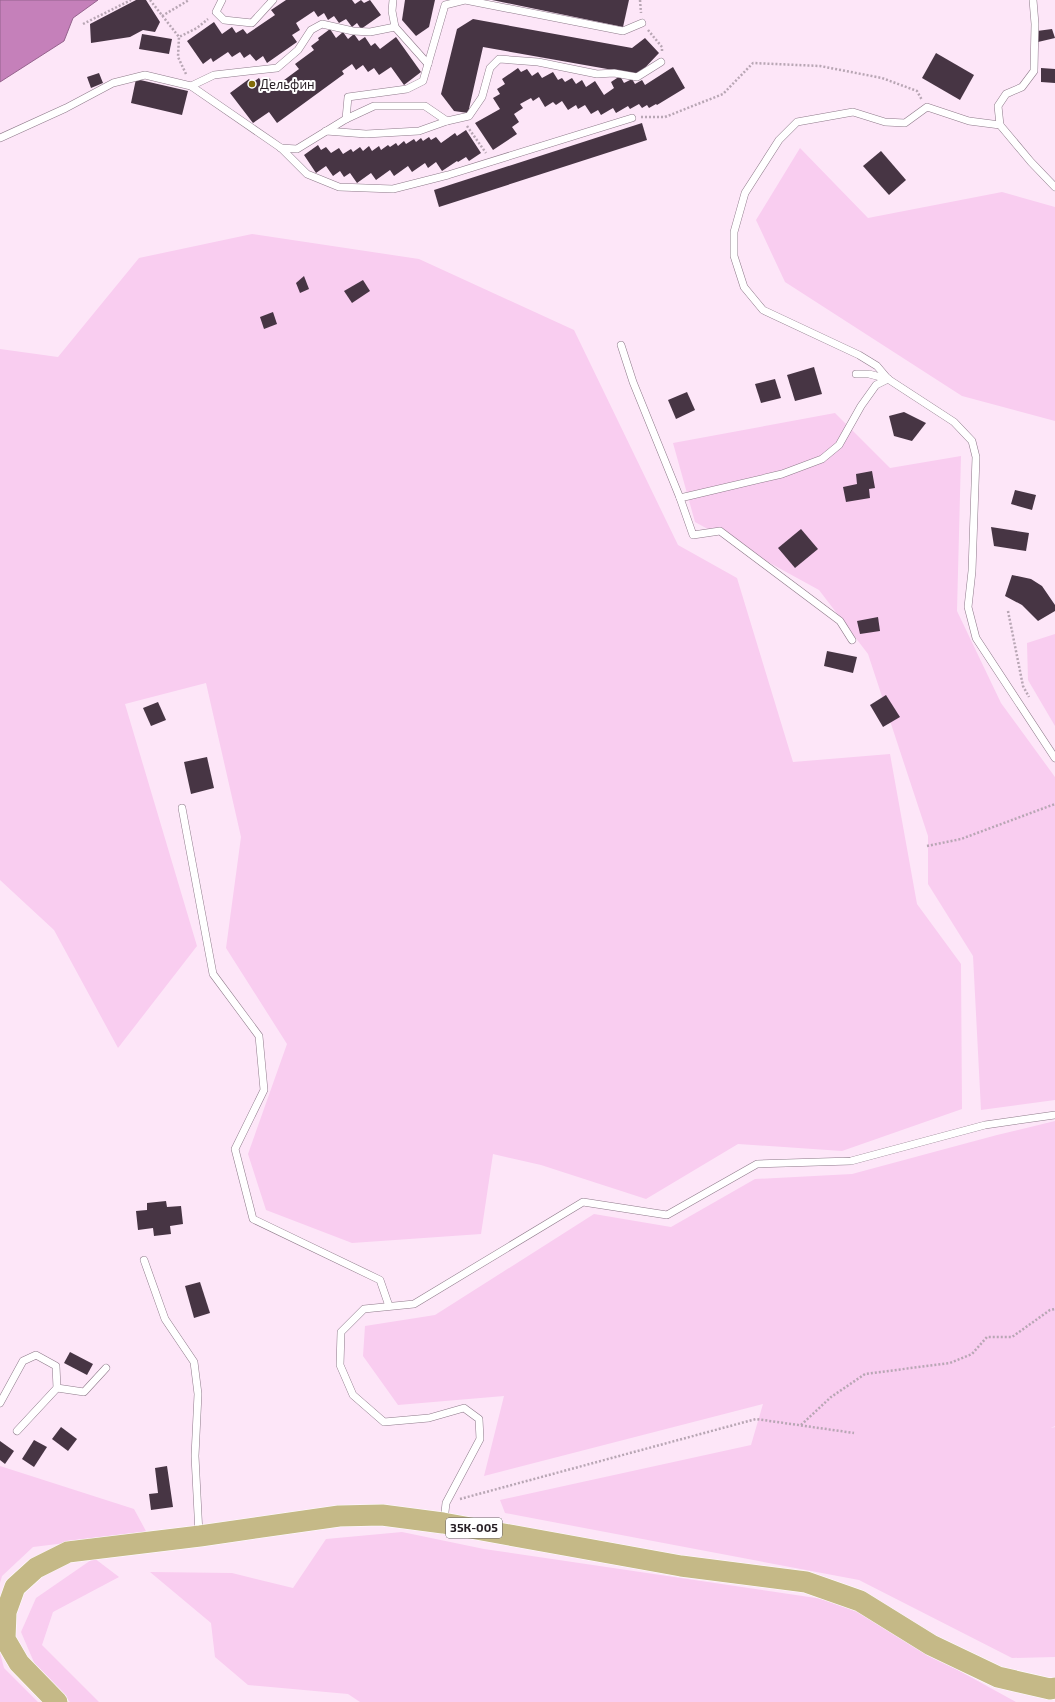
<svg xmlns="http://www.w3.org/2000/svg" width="1055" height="1702" viewBox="0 0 1055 1702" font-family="'Exo 2',sans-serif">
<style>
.green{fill:#f9cdf0}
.water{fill:#c580ba;stroke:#95628d}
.building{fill:#473544}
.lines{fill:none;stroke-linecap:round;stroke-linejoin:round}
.lane-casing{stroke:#8e7a8a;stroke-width:8}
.primary-casing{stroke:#fff;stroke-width:22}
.path{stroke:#b8a6b4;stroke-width:2.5;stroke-dasharray:2 2;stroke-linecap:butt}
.lane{stroke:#fff;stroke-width:7}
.primary{stroke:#c5b987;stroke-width:21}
.poi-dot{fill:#826d0a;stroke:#fff;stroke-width:1.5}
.labels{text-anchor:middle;stroke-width:4;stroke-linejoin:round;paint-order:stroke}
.shield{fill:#fff;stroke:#666165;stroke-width:1}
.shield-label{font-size:12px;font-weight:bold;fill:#251d23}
.poi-label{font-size:13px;fill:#251d23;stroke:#fff;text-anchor:start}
</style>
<rect width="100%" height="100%" fill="#fde6f8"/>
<g class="green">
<polygon points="800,148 868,218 1002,192 1055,207 1055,421 962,396 785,282 756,220"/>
<polygon points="252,234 419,259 574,330 678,545 737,578 793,762 890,754 917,904 961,964 962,1109 842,1151 738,1144 646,1199 541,1165 493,1154 481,1234 352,1243 266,1210 248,1154 287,1044 226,948 241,837 206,683 125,704 197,946 118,1048 54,930 0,880 0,349 58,357 139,258"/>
<polygon points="835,413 890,468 961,456 957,611 1001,703 1055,777 1055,1100 981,1110 973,956 928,884 928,836 868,654 819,590 695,522 673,443"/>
<polygon points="1055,634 1055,726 1028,680 1027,643"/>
<polygon points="1055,1121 1055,1426 1051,1428 1055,1427 1055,1657 1012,1658 859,1580 505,1513 500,1500 751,1445 763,1404 484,1476 504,1396 398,1405 363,1356 365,1326 435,1315 594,1214 671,1227 755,1179 852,1174 997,1135"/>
<polygon points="0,1466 134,1509 147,1533 33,1547 2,1576 0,1583"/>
<polygon points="402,1532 484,1549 843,1602 965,1674 1016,1702 360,1702 348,1694 248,1685 215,1657 211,1623 150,1572 232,1573 293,1588 326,1539"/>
<polygon points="94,1558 119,1577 53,1612 42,1645 99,1702 70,1702 36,1667 21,1632 36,1598"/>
<polygon points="0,1653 4,1668 38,1702 0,1702"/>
</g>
<polygon class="water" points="0,0 98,0 73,18 64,41 0,82"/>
<g class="building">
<polygon points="136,0 146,0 160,22 155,32 143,30 130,37 91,43 90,24"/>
<polygon points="286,0 352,0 355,4 361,0 364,3 370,0 381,15 361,29 357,23 352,27 346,19 339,23 334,16 328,20 324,13 318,17 314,11 296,23 300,30 292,35 297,42 267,63 263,56 256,61 250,54 244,58 240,52 232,57 228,52 213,62 211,58 203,64 187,41 214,22 222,34 232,27 236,33 243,29 247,34 275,15 271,10"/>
<polygon points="405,0 435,0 429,27 416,36 402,20"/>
<polygon points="492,0 629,0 623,27"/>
<polygon points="473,19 632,48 645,38 659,53 640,73 630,73 483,47 468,113 454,111 441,94 457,29"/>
<polygon points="330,29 336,38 343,32 348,39 354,34 359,41 365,37 371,46 375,43 380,49 396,37 421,72 404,85 391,67 379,75 374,68 368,72 363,65 356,70 352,64 342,71 344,74 277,123 269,112 253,123 230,93 249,79 252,83 259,78 262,83 269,78 276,86 299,69 295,64 314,50 311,46 319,40 318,38"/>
<polygon points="1052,29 1055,38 1038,42 1037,31"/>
<polygon points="142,34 172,39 169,54 139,49"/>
<polygon points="936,53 974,75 960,100 922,78"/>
<polygon points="673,67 685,88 657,105 656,104 649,108 647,105 642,108 639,104 630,109 628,106 616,113 613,108 601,115 598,110 591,114 585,105 578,109 576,105 568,110 562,101 556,105 553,102 545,107 539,97 533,101 531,98 520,104 523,108 514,114 519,122 512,127 517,134 493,150 475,123 500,109 493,98 500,94 497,89 505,84 502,79 518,68 521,72 527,69 532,76 538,72 542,78 553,72 558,80 562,78 565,82 572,78 576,84 582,80 586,87 595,81 604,95 614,88 611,82 620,76 624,83 632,79 635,84 642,80 645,85"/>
<polygon points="1041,68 1055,69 1055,83 1041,82"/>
<polygon points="99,73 103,83 91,88 87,77"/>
<polygon points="136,79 188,91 182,115 131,103"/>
<polygon points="642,123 647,140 439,207 434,190"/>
<polygon points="466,130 481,153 469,161 466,157 458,162 457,161 442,171 436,162 428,168 425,163 412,172 408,166 394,176 390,170 376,180 371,173 357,183 350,173 344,177 340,171 333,176 326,166 316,173 304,155 318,145 321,150 326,147 331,153 339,148 343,154 351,149 353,152 360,147 363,151 369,146 372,151 379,146 381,150 388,145 390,147 396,143 398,146 404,141 406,144 414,139 416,142 421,138 423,141 429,137 431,140 436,137 441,143 455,133 457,136"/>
<polygon points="881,151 906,180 889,195 863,166"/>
<polygon points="304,276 309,289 300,293 296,283"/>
<polygon points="363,280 370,291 352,303 344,291"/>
<polygon points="273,312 277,324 264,329 260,317"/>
<polygon points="814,367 822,394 795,401 787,375"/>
<polygon points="775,379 781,398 761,403 755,384"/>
<polygon points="687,392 695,410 676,419 668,400"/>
<polygon points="904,412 926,423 912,441 894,436 889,416"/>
<polygon points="872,471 875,488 869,489 870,498 846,502 843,487 857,484 856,474"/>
<polygon points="1015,490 1036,495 1032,510 1011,504"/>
<polygon points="991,527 1029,533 1026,551 994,546"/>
<polygon points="801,529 818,549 795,568 778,548"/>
<polygon points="1012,575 1031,579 1042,586 1055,605 1055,611 1038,621 1022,605 1005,596"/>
<polygon points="878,617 880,631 860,634 857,621"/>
<polygon points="827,651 857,657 853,673 824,666"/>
<polygon points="886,695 900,717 883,727 870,705"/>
<polygon points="158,702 166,720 151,726 143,708"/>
<polygon points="207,757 214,788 191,794 184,762"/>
<polygon points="166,1201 167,1207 181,1206 183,1224 170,1226 171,1234 154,1236 153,1228 138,1230 136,1211 147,1210 147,1203"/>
<polygon points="200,1282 210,1313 194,1318 185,1286"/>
<polygon points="70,1352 93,1364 87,1375 64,1363"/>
<polygon points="61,1427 77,1439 68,1451 52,1439"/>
<polygon points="34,1440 47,1447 34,1467 22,1459"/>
<polygon points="0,1441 14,1451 5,1464 0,1460"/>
<polygon points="167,1466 173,1507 151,1510 149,1494 158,1493 155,1468"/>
</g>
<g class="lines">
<defs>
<g id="lane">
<polyline points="222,0 216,12 224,20 252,23 273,0"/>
<polyline points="393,0 392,11 395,27 428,64"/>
<polyline points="191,86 214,75 277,68 298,50 311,30 322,24 353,31 370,32 395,27"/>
<polyline points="346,119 348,97 407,89 423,81 445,5 465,0 623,31 642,23"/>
<polyline points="1000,125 998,106 1006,94 1022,87 1034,71 1035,24 1033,0"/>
<polyline points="326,131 366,134 419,131 447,121"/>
<polyline points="0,138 66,108 113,83 145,75 191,86 281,148 307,174 339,187 393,189 448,175 632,118"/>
<polyline points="281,148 297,149 346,119 374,106 425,106 447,121 469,116 482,97 490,68 499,59 538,62 597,74 614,73 637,77 661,62"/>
<polyline points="1055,187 1031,162 1000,125 969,121 927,107 905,123 885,122 853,112 797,122 779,140 745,193 734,232 734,256 744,287 763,310 859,355 877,366 888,379 954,422 972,441 976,457 972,571 968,607 976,638 1055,758"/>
<polyline points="621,345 633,382 680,498"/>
<polyline points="856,374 869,374 888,379"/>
<polyline points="852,640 840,621 720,531 693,535 680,498 782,474 822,459 839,445 861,406 876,385 888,379"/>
<polyline points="182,808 213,974 259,1036 264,1090 235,1149 253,1219 380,1280 389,1306"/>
<polyline points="144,1260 165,1319 194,1362 198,1394 195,1456 199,1534"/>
<polyline points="57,1388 84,1392 106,1368"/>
<polyline points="0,1403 23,1361 36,1355 56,1366 57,1388 17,1431"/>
<polyline points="444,1521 446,1503 480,1439 479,1419 464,1408 429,1418 384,1422 353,1395 340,1365 341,1332 364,1309 414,1304 583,1202 667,1215 757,1164 851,1161 985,1125 1055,1115"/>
</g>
<polyline id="primary" points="57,1702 19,1663 5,1639 6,1612 15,1587 36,1568 68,1552 200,1536 339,1516 382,1515 443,1523 681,1566 806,1582 860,1601 931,1645 998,1677 1050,1689 1055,1688"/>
</defs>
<use href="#lane" class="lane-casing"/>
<use href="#primary" class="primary-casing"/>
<g class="path">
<polyline points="150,0 179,37"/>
<polyline points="640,0 641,13"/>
<polyline points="162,16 189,0"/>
<polyline points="83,24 131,0"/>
<polyline points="648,30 662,47 662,52"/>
<polyline points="186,74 178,57 179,37 197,28 208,19"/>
<polyline points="641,117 665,117 723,94 753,63 820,66 882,78 917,91 922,100"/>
<polyline points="467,126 486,153"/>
<polyline points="1008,611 1023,686 1029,697"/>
<polyline points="927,846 961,839 1055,804"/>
<polyline points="801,1425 831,1397 865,1374 950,1363 972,1354 987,1337 1012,1337 1050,1310 1055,1309"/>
<polyline points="460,1499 756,1419 854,1433"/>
</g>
<use href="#lane" class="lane"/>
<use href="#primary" class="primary"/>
</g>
<circle class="poi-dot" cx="252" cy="84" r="4"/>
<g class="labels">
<rect class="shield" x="446" y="1518" width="56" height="20" rx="3"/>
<g class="shield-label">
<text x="474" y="1532">35К-005</text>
</g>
<g class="poi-label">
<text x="260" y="89">Дельфин</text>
</g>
</g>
</svg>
